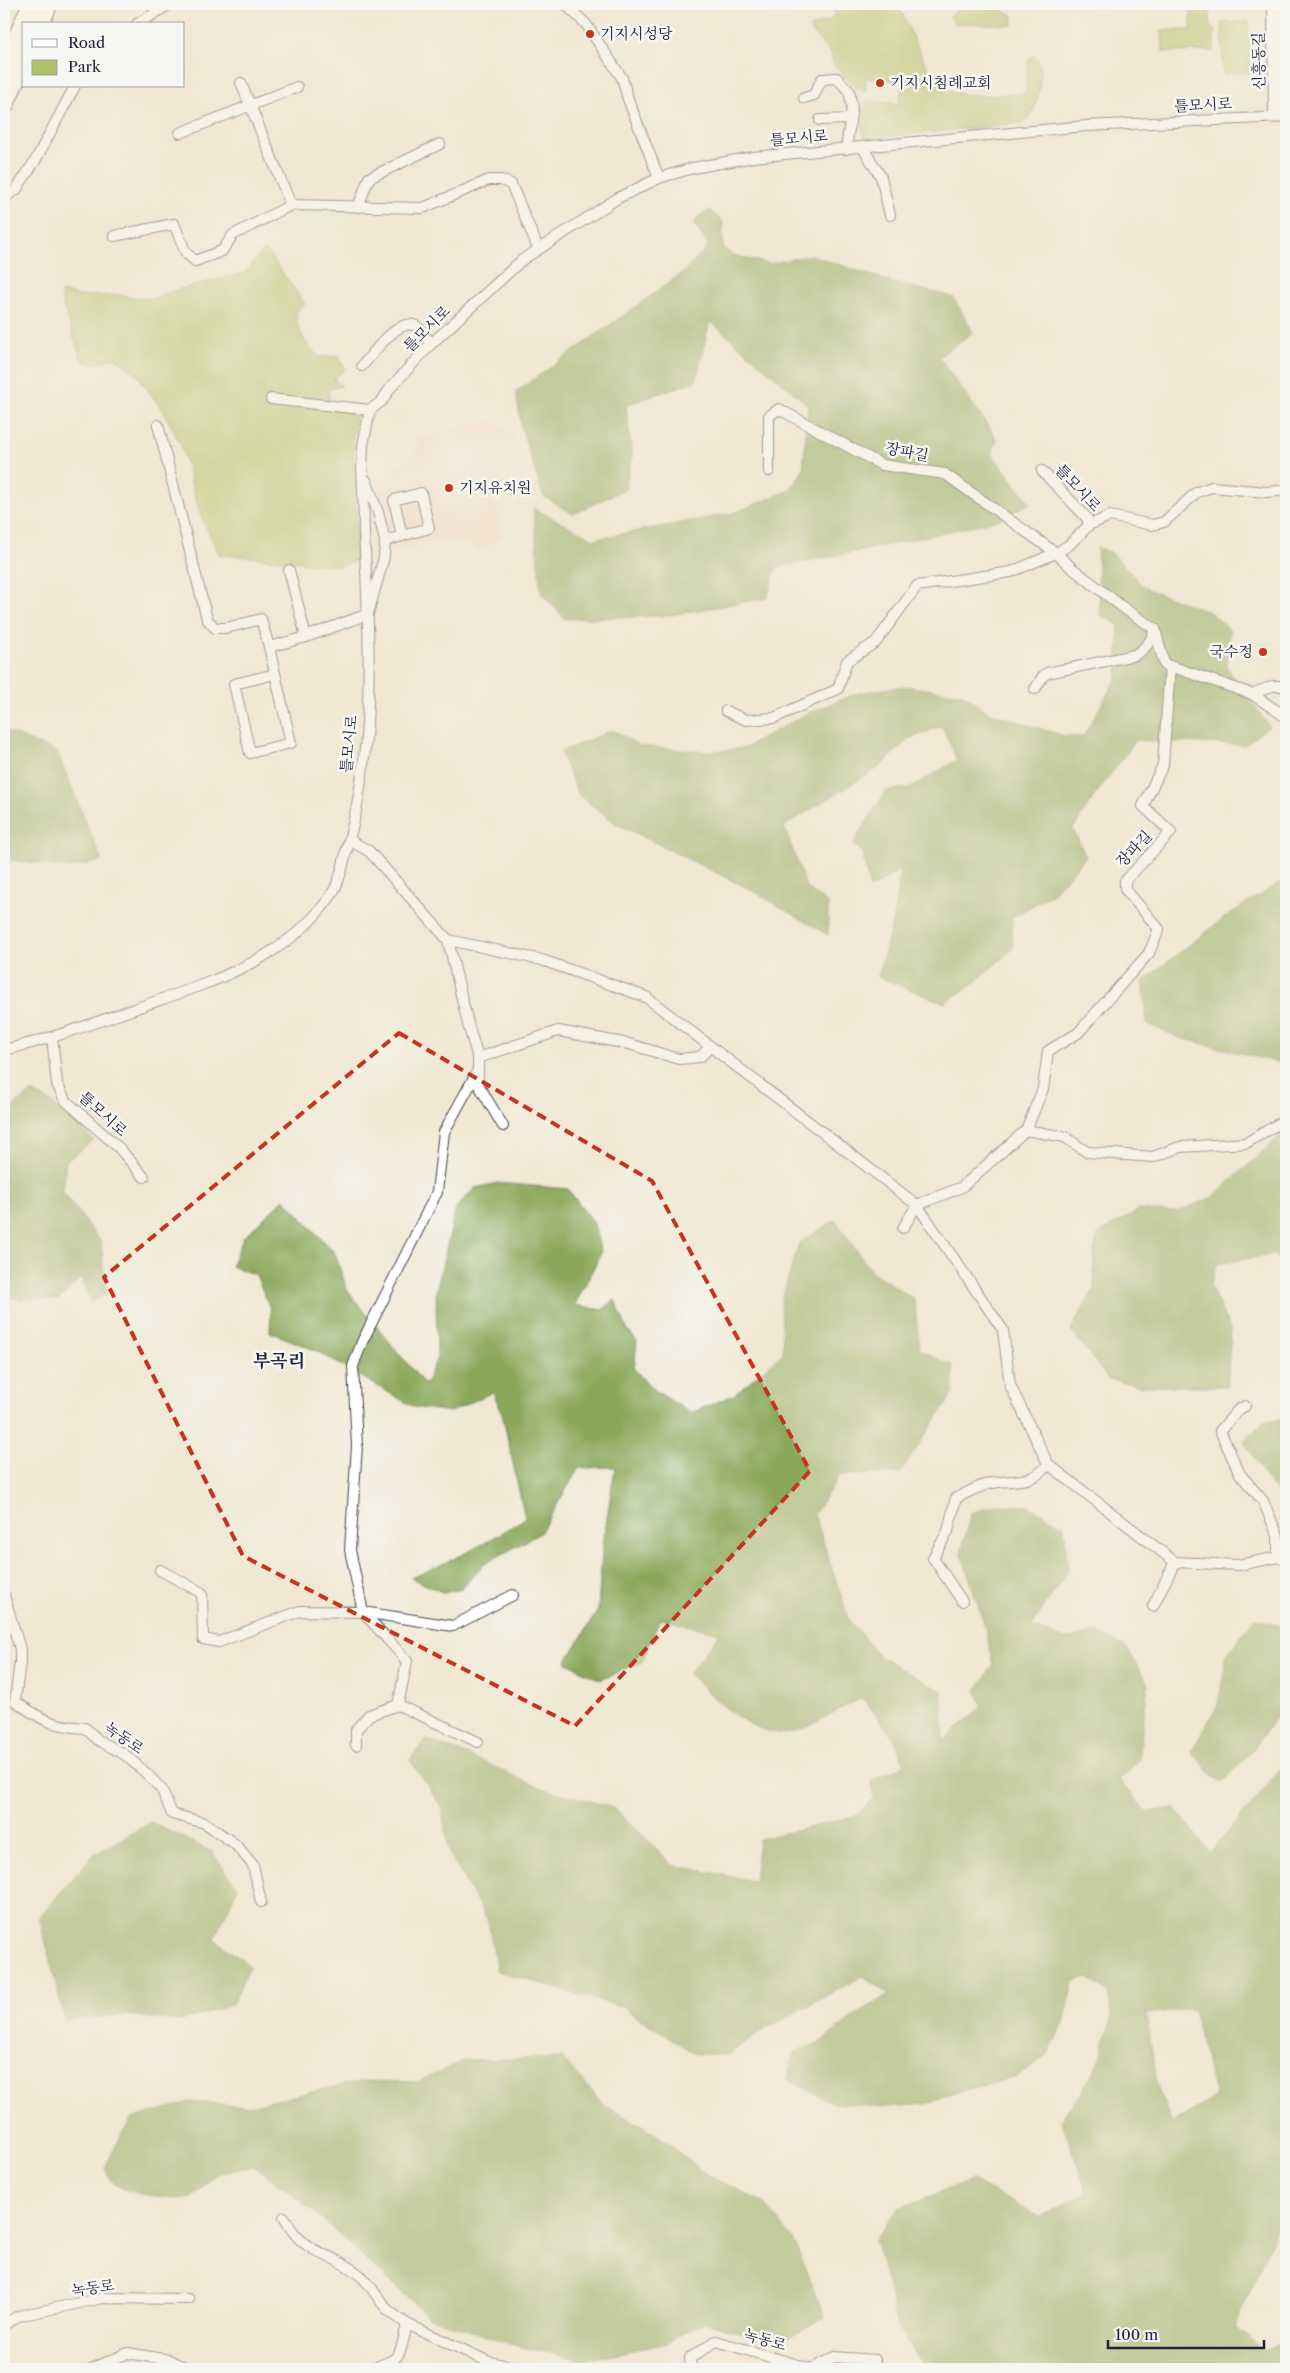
<svg xmlns="http://www.w3.org/2000/svg" width="1290" height="2373" viewBox="0 0 1290 2373" font-family="'Libre Caslon Text','Noto Serif KR',serif">
<style>
.built{fill:#f5d3c1}
.green{fill:#afc265;stroke:#687250}
.forest{fill:#8ba85a;stroke:#56654a;fill-rule:evenodd}
.lines{fill:none;stroke-linecap:round;stroke-linejoin:round}
.street-casing{stroke:#414052;stroke-width:12}
.highway-casing{stroke:#414052;stroke-width:21}
.street{stroke:#fff;stroke-width:10}
.highway{stroke:#fff;stroke-width:19}
.marked{fill:none;stroke:#c8321e;stroke-width:4;stroke-dasharray:10 6;stroke-linejoin:round}
.poi-dot{fill:#c8321e;stroke:#f6f6f2;stroke-width:2}
.labels{text-anchor:middle;stroke-width:5;stroke-linejoin:round;paint-order:stroke}
.poi-label{font-size:15px;fill:#22223b;stroke:#f6f6f2;text-anchor:start}
.street-label{font-size:15px;fill:#22223b;stroke:#f6f6f2}
.quarter-label{font-size:18px;font-weight:bold;fill:#22223b;stroke:#f6f6f2}
</style>
<rect width="100%" height="100%" fill="#f6f6f2"/>
<filter id="ink" filterUnits="userSpaceOnUse"><feTurbulence type="fractalNoise" baseFrequency=".02" numOctaves="2"/><feDisplacementMap in="SourceGraphic" scale="10" xChannelSelector="R" yChannelSelector="G"/><feConvolveMatrix kernelMatrix="1 2 1 2 8 2 1 2 1" color-interpolation-filters="sRGB"/></filter>
<filter id="wash" filterUnits="userSpaceOnUse"><feTurbulence type="fractalNoise" baseFrequency=".0096" numOctaves="4" result="noise"/><feDisplacementMap in="SourceGraphic" scale="20" xChannelSelector="R" yChannelSelector="G"/><feGaussianBlur stdDeviation="1.12" result="paint"/><feColorMatrix in="noise" values="0 0 0 0 0 0 0 0 0 0 0 0 0 0 0 0 0 1.4 0 .05"/><feComposite in="paint" operator="in"/></filter>
<g filter="url(#wash)">
<rect width="100%" height="100%" fill="#f0e8d2"/>
<polygon class="built" points="490,420 513,433 525,487 495,496 502,538 482,549 438,538 393,553 377,489 380,484 395,465 416,454 420,437"/>
<g class="green">
<path d="M835,4h59l7,7c7,14 28,65 37,73 22,17 62,10 87,10l4,-36 6,-3c12,9 3,60 -11,67 -3,1 -8,1 -12,2l-146,15 -4,-8 5,-30 32,3 4,-23 -37,-3 -1,13 -9,-3 -19,-20 -5,-6v-7l-23,-27 25,-10z"/>
<polygon points="960,4 1004,4 1004,13 1012,14 1013,25 954,23 950,16 957,11"/>
<polygon points="1191,4 1210,4 1210,29 1214,29 1214,51 1163,52 1162,30 1191,30"/>
<polygon points="1249,22 1250,72 1223,74 1222,23"/>
<path d="M263,251h4l38,53 -9,9c1,19 9,31 23,44l20,-1 6,14 -12,9 9,7 -14,3 3,17 28,4 -6,26 5,124 -19,6 -120,-12 -18,-37 -20,-72 -18,-34 -28,-39 -21,-15 -19,7 -13,-3 -20,-59 -1,-10 18,4 40,-1 22,4 17,-1 10,-6 77,-19z"/>
</g>
<g class="forest">
<polygon points="710,210 723,222 723,247 733,255 769,264 811,255 891,282 953,297 973,332 939,357 997,439 992,454 1030,503 998,520 870,549 776,567 767,598 664,616 565,619 541,593 533,508 594,539 734,513 790,490 803,470 808,405 710,321 696,381 626,405 632,456 625,489 573,514 543,496 522,430 516,392 680,275 709,246 694,224 698,217"/>
<polygon points="1097,548 1111,552 1145,588 1211,613 1230,630 1227,668 1269,726 1245,745 1136,740 1093,798 1073,829 1086,857 1053,893 1012,918 1013,949 969,987 944,1003 878,977 892,924 901,869 870,889 862,853 853,844 886,791 912,787 957,760 942,726 909,739 878,768 784,826 806,887 828,904 828,935 755,892 617,824 579,796 560,752 613,730 640,746 709,752 745,748 808,713 855,694 902,686 964,694 988,712 1064,736 1083,737 1117,677 1119,625 1100,615"/>
<polygon points="4,730 57,752 102,861 70,868 4,859"/>
<polygon points="1286,879 1286,1059 1276,1062 1180,1038 1147,1024 1143,981 1228,915"/>
<polygon points="32,1092 48,1100 94,1140 66,1161 63,1192 101,1242 106,1294 90,1302 81,1278 58,1300 4,1298 4,1113"/>
<polygon points="1286,1134 1286,1271 1274,1254 1217,1264 1210,1285 1231,1331 1227,1386 1140,1386 1108,1379 1071,1330 1094,1289 1094,1251 1098,1234 1139,1210 1177,1212 1213,1197 1281,1135"/>
<path d="M498,1183l70,6 26,35 7,29 -26,52 27,5 13,-10 13,31 9,10 -3,28 19,20 37,24 44,-18 49,-42 -2,-52 18,-58 36,-23 36,51 43,28 6,51 33,16v28l-53,79 -60,2 -26,39 35,106 31,37 62,34 2,50 38,-35 -6,-16 17,-24 -7,-36 -25,-78 10,-39 27,-8 31,1 35,20 4,45 -37,56 35,12 31,-7 30,16 21,36 -9,76 -20,21 28,31 28,-4 35,45 76,-90v442l-51,123 31,23 20,-11v29h-68l-6,-6 -6,6h-280l-27,-39 -24,-91 24,-31 72,-28 69,37 47,-24 -26,-74 20,-26 20,-36 11,-40 -4,-24 -21,-16 -14,4 -9,42 -16,31 -31,23 -68,17 -23,10 -38,3 -55,-4 -45,-24 6,-27 27,-10 37,-29 31,-18 -26,-19 -103,56 -33,23 -32,-1 -73,-47 -125,-36 -9,-50 -38,-66 -9,-49 -31,-46 16,-21 53,21 59,27 77,21 58,57 81,16 5,-42 95,-22 20,-18 -3,-18 34,-16 -11,-27 -31,-40c-22,9 -43,24 -65,32 -40,15 -84,-31 -109,-57l31,-40 -60,-14 -18,43 -42,18 -34,-18 32,-52 4,-60 13,-83 -36,1 -39,65 -57,32 -22,24 -17,4 -33,-15c39,-16 79,-36 114,-60l-23,-105 -9,-21 -43,20 -36,-5 -99,-57 -45,-18 1,-21 -15,-36 -25,-9 12,-28 41,-39 51,54 12,37 78,95 12,-27 -1,-67 20,-83 19,-20zM1193,2009l23,88 -44,26 -14,-35 -12,-74z"/>
<polygon points="1286,1418 1286,1501 1271,1486 1244,1441 1265,1421"/>
<polygon points="1255,1618 1286,1629 1286,1702 1253,1750 1221,1783 1191,1752 1218,1705 1227,1654"/>
<polygon points="151,1822 212,1852 238,1888 214,1939 250,1966 232,2005 180,2021 125,2015 65,2020 39,1917 93,1855"/>
<path d="M562,2058l42,47 55,31 48,39 56,27 30,37 32,78 -45,26 -76,-21 -40,22 -82,16 -69,-15 -84,-28 -119,-109 -56,-42 -38,8 -25,25c-19,-2 -66,-2 -79,-18 -3,-4 -6,-10 -8,-14l27,-48 58,-17 60,4 112,-25 58,1 46,-22z"/>
</g>
</g>
<g filter="url(#ink)">
<g class="lines">
<defs>
<g id="street">
<polyline points="565,4 586,24 622,78 628,99 659,178"/>
<polyline points="1273,4 1274,117"/>
<polyline points="1281,4 1282,117"/>
<polyline points="137,24 170,4"/>
<polyline points="241,83 291,205"/>
<polyline points="804,98 814,95 822,79 837,78 849,91 852,107 846,149"/>
<polyline points="820,120 850,119"/>
<polyline points="180,133 297,87"/>
<polyline points="863,148 881,177 890,215"/>
<polyline points="4,198 16,190 35,161 75,86"/>
<polyline points="358,207 369,178 440,144"/>
<polyline points="114,236 174,224 186,253 195,261 222,251 233,235 291,205 423,208 489,180 501,180 511,184 538,248"/>
<path d="M362,366c11,-12 36,-49 54,-40 6,3 11,13 15,18"/>
<polyline points="271,399 370,410"/>
<polyline points="158,425 207,619 215,628 226,628 261,619 269,647"/>
<polyline points="769,471 769,416 779,409 882,465 945,474 1056,553 1072,568 1125,609 1155,629 1164,664 1170,666 1163,765 1143,806 1171,832 1125,881 1125,889 1159,929 1149,953 1078,1033 1048,1051 1043,1089 1026,1130"/>
<polyline points="1042,471 1087,518 1089,525"/>
<polyline points="366,480 378,512 385,541"/>
<polyline points="289,570 306,637"/>
<polyline points="1170,666 1252,694 1286,717"/>
<polyline points="275,674 234,684 250,753 291,743 269,647 306,637 368,614 384,557 385,541 429,528 421,493 394,500 402,536"/>
<path d="M1035,689l8,-13 4,-3 88,-18c10,-6 17,-14 20,-26"/>
<polyline points="1252,694 1272,686 1286,686"/>
<polyline points="726,711 746,720 774,718 838,689 847,661 876,642 917,586 1011,572 1056,553 1069,545 1089,525 1110,516 1152,525 1164,522 1197,492 1212,487 1267,492 1286,490"/>
<polyline points="349,840 369,851 448,940 542,960 646,997 917,1205 1003,1330 1010,1385 1048,1464 1175,1562 1239,1565 1278,1557 1286,1560"/>
<polyline points="448,940 469,1028 478,1058 478,1084 503,1126"/>
<polyline points="52,1037 57,1084 65,1100 119,1148 144,1177"/>
<path d="M4,1050c44,-10 87,-26 130,-41 70,-25 146,-45 193,-108 14,-17 16,-39 22,-60 25,-95 21,-194 16,-291 -2,-27 -1,-54 -3,-81l1,-24 7,-35 12,-9 9,-14 40,-43 91,-84 96,-62 41,-20 34,-10 60,-11 333,-31 200,-9"/>
<polyline points="478,1058 558,1031 629,1044 679,1059 700,1057 710,1047"/>
<polyline points="903,1228 917,1205 962,1187 1026,1130 1065,1137 1087,1152 1153,1157 1180,1147 1246,1143 1278,1124 1286,1122"/>
<polyline points="1245,1406 1238,1410 1220,1431 1240,1474 1263,1501 1278,1536 1278,1557"/>
<polyline points="160,1570 202,1593 203,1639 219,1642 300,1611 363,1612 453,1626 513,1595"/>
<path d="M4,1595l16,54v13l-5,39c27,19 37,25 70,27l13,12 26,14 23,20 15,16 10,24 33,9 30,21 18,21 8,37"/>
<path d="M962,1601l-29,-43 15,-27 8,-33c11,-5 24,-13 36,-15 21,-4 42,2 56,-19"/>
<polyline points="1153,1606 1175,1562"/>
<polyline points="398,1705 478,1742"/>
<polyline points="356,1745 356,1730 369,1715 398,1705 407,1661 363,1612 350,1550 357,1446 353,1366 362,1342 437,1192 444,1132 477,1072"/>
<path d="M284,2217c21,42 48,33 78,60 10,9 16,23 26,33 6,5 13,10 19,14 -8,34 -5,36 -39,45"/>
<polyline points="407,2324 489,2362 523,2369"/>
<polyline points="4,2325 18,2316 103,2298 189,2299"/>
<polyline points="91,2369 128,2353 169,2360 188,2369"/>
<polyline points="691,2369 690,2358 716,2341 812,2369 834,2357 875,2360"/>
</g>
<g id="highway">
<polyline points="39,24 48,4"/>
<polyline points="4,70 32,4"/>
<polyline points="4,105 24,59"/>
</g>
</defs>
<use href="#street" class="street-casing"/>
<use href="#highway" class="highway-casing"/>
<use href="#street" class="street"/>
<use href="#highway" class="highway"/>
</g>
</g>
<path d="M0 0H1290V2373H0ZM399,1033l253,148 158,290 -235,255 -332,-170 -139,-279z" fill="#f0e8d2" fill-opacity=".55" fill-rule="evenodd"/>
<path class="marked" d="M399,1033l253,148 158,290 -235,255 -332,-170 -139,-279z"/>
<g class="poi-dot">
<circle cx="590" cy="34" r="5"/>
<circle cx="880" cy="83" r="5"/>
<circle cx="449" cy="488" r="5"/>
<circle cx="1263" cy="652" r="5"/>
</g>
<g class="labels">
<g class="poi-label">
<text x="600" y="39">기지시성당</text>
<text x="890" y="88">기지시침례교회</text>
<text x="459" y="493">기지유치원</text>
<text x="1253" y="657" text-anchor="end">국수정</text>
</g>
<g class="street-label">
<text transform="translate(1259 61) rotate(-91)" y="5">신흥동길</text>
<text transform="translate(1203 105) rotate(-3)" y="5">틀모시로</text>
<text transform="translate(799 138) rotate(-5)" y="5">틀모시로</text>
<text transform="translate(427 329) rotate(-45)" y="5">틀모시로</text>
<text transform="translate(907 452) rotate(11)" y="5">장파길</text>
<text transform="translate(1078 488) rotate(47)" y="5">틀모시로</text>
<text transform="translate(349 744) rotate(-84)" y="5">틀모시로</text>
<text transform="translate(1134 849) rotate(-46)" y="5">장파길</text>
<text transform="translate(103 1114) rotate(42)" y="5">틀모시로</text>
<text transform="translate(124 1738) rotate(35)" y="5">녹동로</text>
<text transform="translate(93 2288) rotate(-8)" y="5">녹동로</text>
<text transform="translate(765 2340) rotate(16)" y="5">녹동로</text>
</g>
<g class="quarter-label">
<text x="279" y="1367">부곡리</text>
</g>
</g>
<rect width="1290" height="2373" fill="none" stroke="#f6f6f2" stroke-width="20"/>
<rect x="22" y="22" width="162" height="65" fill="#f6f6f2" stroke="#a1a1a9"/>
<rect x="32" y="39" width="25" height="8" fill="#ffffff" stroke="#a1a1a9"/>
<text x="68" y="48" font-size="15" fill="#22223b">Road</text>
<rect x="32" y="60" width="25" height="15" fill="#afc265" stroke="#a1a1a9"/>
<text x="68" y="72" font-size="15" fill="#22223b">Park</text>
<path d="M1108 2340v8h156v-8" fill="none" stroke="#22223b" stroke-width="2.5"/>
<text x="1115" y="2340" font-size="15" fill="#22223b" stroke="#f6f6f2" stroke-width="4" paint-order="stroke">100 m</text>
</svg>
